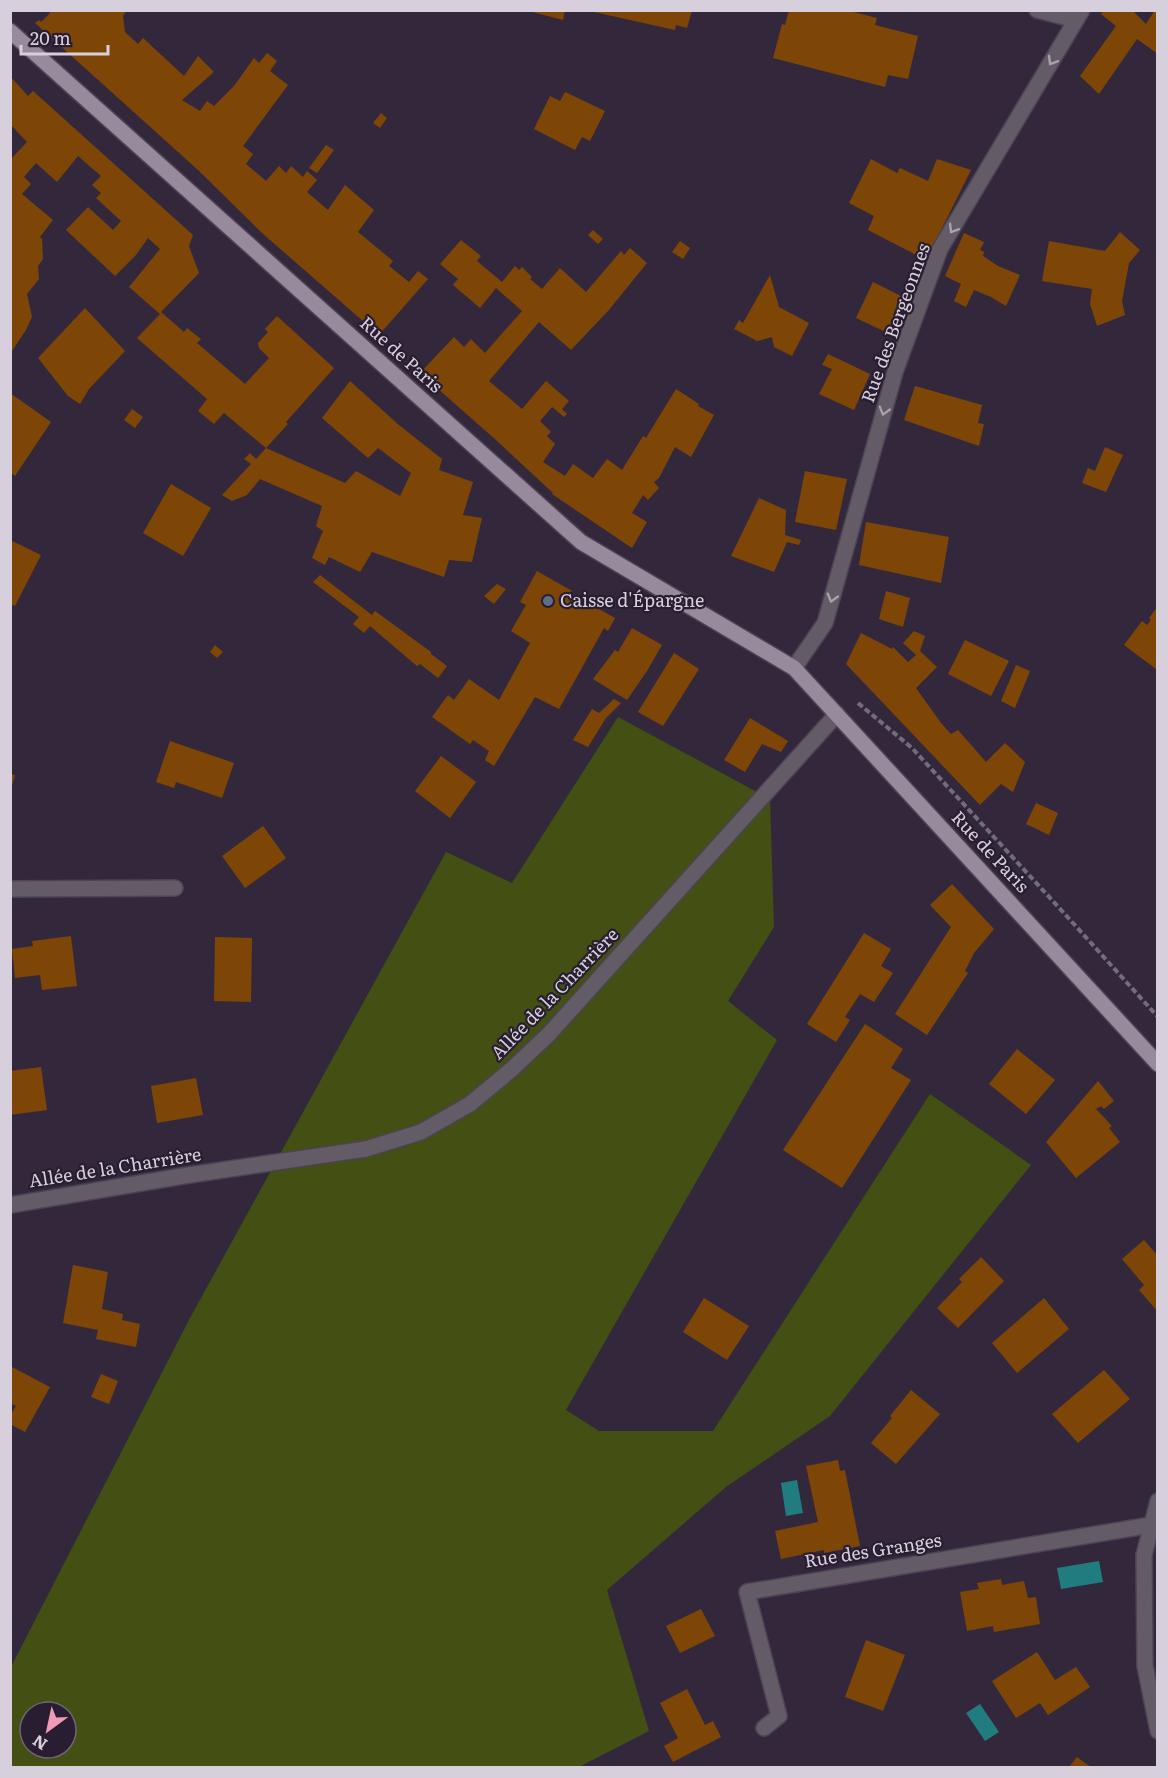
<svg xmlns="http://www.w3.org/2000/svg" width="1168" height="1778" viewBox="0 0 1168 1778" font-family="Literata,serif">
<style>
.green{fill:#434f13;fill-rule:evenodd}
.water{fill:#207c7f}
.building{fill:#7e4606}
.lines{fill:none;stroke-linecap:round;stroke-linejoin:round}
.minor-casing{stroke:#4d4355;stroke-width:18}
.major-casing{stroke:#4d4355;stroke-width:18}
.path{stroke:#746b7b;stroke-width:4;stroke-dasharray:6 3;stroke-linecap:butt}
.minor{stroke:#635c66;stroke-width:15}
.major{stroke:#988a9d;stroke-width:15}
.oneway{stroke:#a9a2ad}
.service-dot{fill:#5c6f8a;stroke:#291e31;stroke-width:2}
.labels{text-anchor:middle;stroke-width:4.5;stroke-linejoin:round;paint-order:stroke}
.street-label{font-size:18px;fill:#d7d0dc;stroke:#291e31}
.poi-label{font-size:18px;fill:#d7d0dc;stroke:#291e31;text-anchor:start}
</style>
<rect width="100%" height="100%" fill="#33283b"/>
<path class="green" d="M618,717l152,82 4,128 -46,74 49,39 -211,370 33,21h114l217,-337 101,71 -201,251 -104,71 -119,103 42,141 -70,36h-568l-1,-98 180,-351 256,-466 66,31zM30,1712h36v36h-36z"/>
<g class="water">
<polygon points="797,1480 803,1513 786,1516 781,1483"/>
<polygon points="1099,1561 1103,1582 1061,1589 1057,1568"/>
<polygon points="980,1704 999,1732 985,1741 966,1713"/>
</g>
<g class="building">
<polygon points="48,10 127,10 123,16 125,32 138,44 143,38 184,76 198,56 214,72 182,100 200,111 207,101 214,106 234,86 254,58 259,63 267,53 277,61 270,71 288,85 243,146 253,154 246,164 266,181 279,166 286,173 291,166 303,177 307,171 317,180 307,192 328,210 345,185 374,210 358,232 393,261 389,266 409,282 418,271 428,279 379,335 262,233 198,170 35,23 39,20 41,22 50,13"/>
<polygon points="525,10 565,10 563,20"/>
<polygon points="585,10 692,10 687,28 676,25 675,30"/>
<polygon points="789,10 846,10 877,18 875,25 918,36 908,79 888,75 885,87 773,58 782,24 785,25"/>
<polygon points="1104,10 1132,10 1146,24 1155,10 1158,10 1158,54 1137,39 1099,94 1080,76 1116,26 1101,14"/>
<polygon points="10,76 28,96 33,91 193,235 189,246 199,273 161,312 184,332 187,328 201,339 197,343 245,384 269,358 259,348 258,343 268,332 265,329 277,316 334,368 286,422 288,424 266,448 345,483 356,471 400,496 411,473 378,448 368,458 322,418 350,381 399,425 442,459 439,470 473,482 463,515 482,518 472,562 449,560 444,577 372,552 360,572 329,557 325,565 312,558 323,531 316,526 322,506 260,479 247,495 232,501 222,495 251,464 244,459 250,453 256,459 266,448 224,413 214,424 198,411 207,399 137,338 160,314 129,287 160,249 148,238 136,255 115,276 66,230 88,207 113,230 121,221 96,198 101,193 92,185 101,176 78,156 57,182 36,163 24,177 31,184 22,194 53,220 40,237 42,239 43,259 38,266 39,279 27,294 32,317 26,330 10,354 10,160 27,142 10,124"/>
<polygon points="565,92 605,111 590,141 582,137 575,150 534,129 550,96 560,101"/>
<polygon points="381,113 387,118 380,128 373,123"/>
<polygon points="326,145 334,150 317,173 309,168"/>
<polygon points="871,159 897,173 900,168 928,181 937,159 971,170 926,260 868,230 874,216 849,203"/>
<polygon points="593,230 603,239 598,244 588,235"/>
<polygon points="1120,232 1140,250 1129,263 1122,301 1125,315 1097,326 1090,304 1092,289 1042,281 1049,241 1105,251"/>
<polygon points="964,233 984,242 980,250 984,252 983,256 998,266 1020,275 1006,306 991,297 974,290 966,307 954,301 961,284 945,276"/>
<polygon points="461,240 481,256 477,261 502,282 515,266 519,270 522,267 532,277 530,279 542,289 560,268 586,292 621,251 624,255 630,248 647,263 608,311 571,350 539,322 489,381 522,409 546,381 569,401 562,409 567,414 564,417 552,407 540,421 551,432 547,436 555,444 543,462 565,476 573,464 593,478 607,459 622,470 643,436 646,438 676,389 699,404 698,406 714,415 691,457 675,447 659,478 654,482 659,488 648,500 643,495 632,513 647,522 632,548 552,494 553,493 496,440 420,373 454,337 464,347 471,339 485,353 522,311 496,288 480,308 453,285 458,279 440,264"/>
<polygon points="680,241 690,248 683,259 672,252"/>
<polygon points="770,275 779,307 809,323 792,356 774,347 772,337 757,341 734,329 739,320 743,323"/>
<polygon points="873,282 907,299 890,334 856,318"/>
<polygon points="85,308 125,351 89,389 80,404 68,396 38,358"/>
<polygon points="828,354 870,374 854,410 819,394 832,369 822,365"/>
<polygon points="915,386 982,405 978,423 984,424 979,446 904,420"/>
<polygon points="10,393 51,422 15,476 10,472"/>
<polygon points="132,409 143,417 135,428 124,420"/>
<polygon points="1105,447 1123,455 1106,492 1082,483 1088,468 1095,471"/>
<polygon points="805,471 847,479 836,530 795,522"/>
<polygon points="171,484 211,508 183,556 143,533"/>
<polygon points="759,498 786,510 785,535 801,540 799,545 787,542 774,572 731,556"/>
<polygon points="866,522 949,537 941,583 859,565"/>
<polygon points="10,540 41,555 15,606 10,604"/>
<polygon points="537,571 572,591 570,593 615,618 608,631 604,628 559,709 535,697 494,766 485,760 489,751 473,740 470,744 432,717 448,695 454,700 469,679 499,700 530,643 511,631 526,605 520,602"/>
<polygon points="320,575 372,615 375,611 431,652 431,654 447,666 438,678 420,664 417,666 370,626 364,633 353,624 359,617 313,582"/>
<polygon points="497,584 506,589 494,604 484,596"/>
<polygon points="886,591 910,598 903,627 879,619"/>
<polygon points="1158,606 1158,668 1156,669 1124,645 1142,621 1147,625 1151,620 1149,618"/>
<polygon points="632,628 662,645 647,671 627,700 593,679 615,650 618,652"/>
<polygon points="914,631 925,636 920,651 937,667 916,688 941,723 951,734 958,730 986,762 1005,743 1025,762 1013,792 1001,784 980,805 846,664 861,633 892,649 893,647 908,662 916,655 903,643"/>
<polygon points="965,640 1009,661 991,696 948,674"/>
<polygon points="215,645 223,652 217,658 210,652"/>
<polygon points="674,653 699,669 663,726 638,712"/>
<polygon points="1016,665 1030,671 1015,708 1001,701"/>
<polygon points="614,699 621,703 606,718 588,747 573,740 592,709 599,713"/>
<polygon points="750,718 788,741 781,752 762,744 745,772 724,760"/>
<polygon points="170,741 234,763 222,798 176,782 174,788 156,782"/>
<polygon points="441,756 476,782 450,818 415,791"/>
<polygon points="10,774 15,775 11,789 10,789"/>
<polygon points="1036,803 1058,813 1049,835 1026,824"/>
<polygon points="263,826 286,858 245,888 222,856"/>
<polygon points="952,884 994,929 974,953 965,971 968,973 927,1035 895,1014 951,927 930,905"/>
<polygon points="864,933 891,949 881,966 893,973 874,1002 860,994 845,1017 850,1020 836,1042 807,1024"/>
<polygon points="71,936 77,986 42,990 40,975 15,978 12,949 33,946 32,941"/>
<polygon points="215,937 252,938 251,1002 214,1001"/>
<polygon points="865,1024 903,1049 891,1068 911,1080 842,1188 783,1150"/>
<polygon points="1017,1049 1055,1080 1026,1114 989,1084"/>
<polygon points="41,1067 47,1110 10,1115 10,1071"/>
<polygon points="196,1078 203,1115 157,1123 151,1086"/>
<polygon points="1098,1081 1114,1101 1104,1109 1101,1106 1096,1109 1112,1126 1109,1128 1120,1142 1076,1178 1046,1142"/>
<polygon points="1144,1240 1158,1256 1158,1312 1139,1290 1144,1285 1122,1259"/>
<polygon points="981,1257 1004,1281 958,1328 937,1308 962,1282 959,1279"/>
<polygon points="73,1265 108,1272 102,1309 123,1314 122,1320 140,1324 136,1347 96,1339 98,1330 63,1323"/>
<polygon points="704,1298 749,1326 727,1360 683,1332"/>
<polygon points="1044,1298 1069,1329 1017,1373 992,1343"/>
<polygon points="10,1366 50,1387 25,1432 10,1424 10,1416 16,1406 10,1403"/>
<polygon points="1104,1370 1130,1399 1078,1443 1052,1414"/>
<polygon points="101,1374 118,1381 109,1404 91,1397"/>
<polygon points="911,1390 940,1414 896,1464 871,1443 892,1418 890,1416"/>
<polygon points="838,1460 840,1471 845,1470 860,1546 824,1553 824,1550 781,1559 775,1531 818,1522 806,1466"/>
<polygon points="1001,1579 1002,1585 1024,1581 1028,1598 1036,1597 1040,1624 994,1632 993,1626 967,1631 960,1592 979,1589 977,1583"/>
<polygon points="701,1609 715,1636 680,1653 666,1626"/>
<polygon points="866,1640 905,1655 883,1711 845,1697"/>
<polygon points="1037,1652 1055,1680 1076,1667 1090,1687 1048,1715 1040,1703 1016,1718 992,1681"/>
<polygon points="687,1689 705,1725 713,1721 721,1737 673,1762 664,1746 678,1738 660,1703"/>
<polygon points="1077,1757 1085,1763 1091,1767 1069,1767"/>
</g>
<g class="lines">
<defs>
<g id="minor">
<polyline points="1037,10 1076,20"/>
<polyline points="794,668 825,623 895,372 940,249 1082,10"/>
<polyline points="10,889 175,888"/>
<polyline points="10,1205 189,1175 366,1149 421,1132 470,1104 512,1069 549,1034 837,714"/>
<polyline points="1158,1501 1144,1555 1145,1666 1158,1731"/>
<polyline points="764,1728 779,1716 747,1592 1151,1525"/>
</g>
<polyline id="major" points="10,31 581,542 794,668 1158,1064"/>
</defs>
<use href="#minor" class="minor-casing"/>
<use href="#major" class="major-casing"/>
<polyline class="path" points="858,703 912,748 1063,912 1158,1017"/>
<use href="#minor" class="minor"/>
<use href="#major" class="major"/>
</g>
<defs><path id="oneway-chevron" d="M-2-3.5L2.5 0L-2 3.5" fill="none" stroke-width="1.6" stroke-linecap="round" stroke-linejoin="round" transform="scale(1.5)"/></defs>
<g class="oneway">
<use href="#oneway-chevron" transform="translate(1052 61) rotate(121)"/>
<use href="#oneway-chevron" transform="translate(953 229) rotate(121)"/>
<use href="#oneway-chevron" transform="translate(884 411) rotate(106)"/>
<use href="#oneway-chevron" transform="translate(832 598) rotate(106)"/>
</g>
<circle class="service-dot" cx="548" cy="601" r="6"/>
<g class="labels">
<g class="street-label">
<text transform="translate(896 323) rotate(-70)" y="6">Rue des Bergeonnes</text>
<text transform="translate(401 355) rotate(42)" y="6">Rue de Paris</text>
<text transform="translate(990 852) rotate(47)" y="6">Rue de Paris</text>
<text transform="translate(555 994) rotate(-46)" y="6">Allée de la Charrière</text>
<text transform="translate(115 1168) rotate(-9)" y="6">Allée de la Charrière</text>
<text transform="translate(873 1551) rotate(-9)" y="6">Rue des Granges</text>
</g>
<g class="poi-label">
<text x="560" y="607">Caisse d'Épargne</text>
</g>
</g>
<rect width="1168" height="1778" fill="none" stroke="#d7d0dc" stroke-width="24"/>
<g transform="translate(48 1730) rotate(213)"><circle r="28" fill="#291e31" stroke="#6f6575" stroke-width="1.5"/>
<path d="M0-4.5L10 22L0 15L-10 22Z" fill="#f19ab3"/>
<text y="-9" font-size="16" font-weight="bold" text-anchor="middle" fill="#d7d0dc">N</text>
</g>
<path d="M21 45v9h87v-9" fill="none" stroke="#d7d0dc" stroke-width="3"/>
<text x="30" y="45" font-size="18" fill="#d7d0dc" stroke="#291e31" stroke-width="4.5" paint-order="stroke">20 m</text>
</svg>
